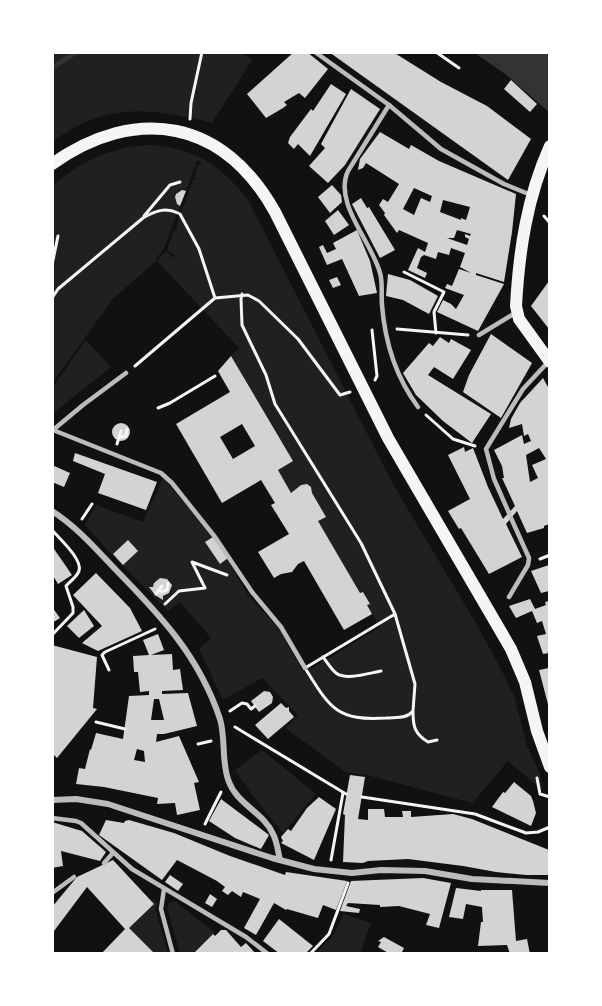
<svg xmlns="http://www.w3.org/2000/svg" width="602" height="1006" viewBox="0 0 602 1006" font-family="Inter,sans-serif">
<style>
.green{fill:#202020}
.water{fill:#333}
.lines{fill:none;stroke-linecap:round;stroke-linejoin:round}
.stream{stroke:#333;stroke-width:5}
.building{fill:#d3d3d3;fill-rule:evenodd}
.path{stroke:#f5f5f5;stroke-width:3}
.service{stroke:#bcbcbc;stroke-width:4.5}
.minor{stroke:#bcbcbc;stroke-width:6}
.secondary{stroke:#f5f5f5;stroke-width:12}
</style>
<rect width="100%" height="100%" fill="#111"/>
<g class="green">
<path d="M241,52l11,8 -40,63c-58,-15 -109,-21 -159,19v-89z"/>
<path d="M150,145c45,3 71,20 98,55l146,286 82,137 28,52 10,21 13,50 13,28 3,17 -35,-30 -36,42 -105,-28 -22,-3 -60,-44 13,-13 -36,-37 -39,22 -24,-51 12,-11 -31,-36 -12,9 -58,-58 -25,-28 11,-20 47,17 20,-44 50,58 35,59 30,33 26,45 76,-46 -13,-22 2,-1 -6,-12 -3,1 -42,-72 7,-4 -18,-33 -6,1 -10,8 -13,-23 14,-10 -61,-104 8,-8 -82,-87 9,-10 8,7 1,-2 -8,-6 7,-20 2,1 1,-3 -1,-1 17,-47h2l1,-2 -2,-1 4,-13 2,1 1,-3 -4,-1 -11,30h-7l-3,3 -1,7 5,5 -16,42 -8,11 1,1 -44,39 -60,83v-197c30,-25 58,-38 97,-40z"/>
<polygon points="86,340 111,367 53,413 53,387"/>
<polygon points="262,750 316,794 283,833 250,792 235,770"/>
<polygon points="154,899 158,904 155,908 168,953 153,953 129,928 154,904 151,901"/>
<polygon points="170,902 176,902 214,932 193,953 180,953 167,908"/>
<polygon points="344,914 371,923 360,953 316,953 333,936"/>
</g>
<polygon class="water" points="475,53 549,53 549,112 505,74"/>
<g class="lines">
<polyline class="stream" points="52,68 76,52"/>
</g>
<g class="building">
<polygon points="294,52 307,52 328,69 305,98 299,93 284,102 287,105 283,108 266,118 247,94"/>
<polygon points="329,52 393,52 441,82 487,106 531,139 508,180"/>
<polygon points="511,80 537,104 530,112 504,89"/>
<polygon points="331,84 346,94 310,156 298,144 294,149 288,143 290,137 311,109 313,111"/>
<polygon points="351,89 380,109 345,165 328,183 309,166 325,148 321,144"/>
<path d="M380,132l29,17 2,-4 28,16 77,33 -4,38 -8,50 -28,-9v2l28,9 -26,47 -41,-19 6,-12 8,4 5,5 8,-14 -19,-7 2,-4 5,2 7,-17 12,4 -11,-6 5,-14 -14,-5 -2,7 -11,-3 -2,7 -12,-4 -3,2 -4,11 10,5 -2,5 -17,-8 10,-22 7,4 3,-9 -29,-13 -2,3 -13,-18 1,-2 -6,-8 4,-6 5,3 11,-18 -33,-21 -3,5 -5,2 2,-11zM414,188l18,8 -2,6 -9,-4 -7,17 -11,-6zM443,200l27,7 -4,13 -5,-2v2l-21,-8zM457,230l14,4 -1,2 -5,-2v3l4,2 -2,6 -20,-7h7z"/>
<polygon points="332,185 341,195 342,202 330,213 318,197"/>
<polygon points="182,190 186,191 180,206 177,204 175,197 176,194"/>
<polygon points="361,198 367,208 369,207 395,250 380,258 352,204"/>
<polygon points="338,210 349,225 334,235 325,221"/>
<polygon points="357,230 370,261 377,293 359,296 342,259 327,265 319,247 323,245 327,253 336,249 333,243"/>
<polygon points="388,274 410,280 438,296 429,314 403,300 386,296"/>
<polygon points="337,277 341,285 333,288 329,280"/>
<polygon points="549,281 549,329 531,306"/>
<polygon points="491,334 532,363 501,418 463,392 469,375"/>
<polygon points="440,337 449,343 451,339 471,350 453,379 434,367 428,375 491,414 472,443 443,421 416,395 403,373 429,343 433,346"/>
<path d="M231,356l62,105 -15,9 13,23 10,-8 6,-1 4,3 1,6 14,24 -8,4 42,72 3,-1 7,12 -3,1 5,9 -28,16 -40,-69 -6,3 -6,8 -11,2 -7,4 -16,-26 31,-18 -18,-29 4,-2 -14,-23 -39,23 -46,-79 54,-32 -12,-21zM242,424l13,22 -22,13 -13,-22z"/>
<path d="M543,378l6,11v135l-5,2v2l-17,5 -10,-22 -11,13 16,33 -33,17 -28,-46 -2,1 -11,-18 22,-12 -22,-44 16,-8 1,5 8,-4 15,39 15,32 12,-13 -13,-28h2l-2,-12 -8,-16 28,-15 2,9 7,-3 -3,-7 -4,2 -2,-12 -13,4 2,-9 9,-16zM539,448l7,11 -14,6 6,13 -8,4 -4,-27z"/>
<circle cx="121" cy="432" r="9"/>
<polygon points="75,453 157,482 146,510 98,493 105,474 73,461"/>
<polygon points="52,465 70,473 64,487 52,482"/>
<polygon points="213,537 228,558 220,564 205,542"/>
<polygon points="128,540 138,551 123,565 113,554"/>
<polygon points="52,546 72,575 58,584 52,574"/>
<polygon points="549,565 549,591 541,593 531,571"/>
<polygon points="96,573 130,608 142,631 98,651 82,643 102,626 73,595"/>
<polygon points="160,578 167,579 172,585 169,593 163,596 163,600 155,595 149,587 153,587 154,583"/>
<polygon points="530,599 535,609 546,605 545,602 549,601 549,653 543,654 537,636 546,634 542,621 537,623 532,611 516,618 509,606"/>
<polygon points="52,607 60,618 52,623"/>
<polygon points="84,610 94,626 79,638 67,626"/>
<path d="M158,634l6,16 -13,5 21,-1 1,16 7,-1 3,21 -21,1v3l26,-1 9,33 -33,8h-7l-1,8 23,-6 20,46 -5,1 6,27 -23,5 -2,-12 -18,1 1,-6 -54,-11 -28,-3 3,-16 6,1 5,-20 1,1 5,-17 27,6 6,-43 20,-1v-4l-9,1 -2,-20h-4l-1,-16 16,-1 -6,-15zM154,699h5l5,21h-13zM137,749l7,2 1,11 -11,-2z"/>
<polygon points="52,645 97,657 93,708 97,709 57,758 52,753"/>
<polygon points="549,668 549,708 539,670"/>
<polygon points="264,691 270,692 273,697 272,703 259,712 251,701"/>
<polygon points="281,703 286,708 289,707 289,711 294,717 268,739 255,725"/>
<polygon points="350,775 365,777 358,819 368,820 368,809 384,809 385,817 403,817 402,811 411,811 411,817 453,814 472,819 549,850 549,875 526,875 496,872 463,866 408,859 368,861 363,863 343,862 345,815 343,814"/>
<polygon points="514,782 531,796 533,801 536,813 531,826 492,807 503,792 505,793"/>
<polygon points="319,797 336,809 314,860 281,843 283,841 281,837 288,829 291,831 307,808"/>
<polygon points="221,799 269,835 261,849 235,838 209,821"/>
<polygon points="106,820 124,823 125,821 129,820 174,833 230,856 285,875 286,872 347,881 336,910 323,905 318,918 287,909 286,910 274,903 256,935 244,928 260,899 243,892 241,897 232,891 228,895 222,891 225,887 217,881 177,860 162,880 99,835"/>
<polygon points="52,822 82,831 106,852 100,861 61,851 63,866 52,868"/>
<polygon points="113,860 154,904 129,928 155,954 101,954 125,929 87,887 54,931 52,930 52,907 77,877"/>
<polygon points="170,875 183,884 178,891 165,882"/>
<polygon points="423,878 451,883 439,928 426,925 430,914 399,906 380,907 380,905 348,903 346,906 360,909 359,913 340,911 351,881"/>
<polygon points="456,888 481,891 481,890 512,890 516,941 527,939 530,954 510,954 507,945 478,946 481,922 483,922 482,907 466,904 463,919 449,917"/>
<polygon points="210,894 217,899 212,907 205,903"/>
<polygon points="279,919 313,946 305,954 280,954 263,941"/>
<polygon points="221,930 226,930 241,947 246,943 256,954 193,954 213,934 215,936"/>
<polygon points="384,937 404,948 401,954 390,954 378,947 381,942 378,941"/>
</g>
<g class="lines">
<g class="path">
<polyline points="436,52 459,68"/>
<polyline points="190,119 191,103 202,52"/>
<polyline points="180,214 199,249 215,298"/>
<polyline points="144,216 170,185 180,182"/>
<polyline points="544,216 550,223"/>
<polyline points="52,265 58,236"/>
<polyline points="404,272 444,292 434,312 436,333"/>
<polyline points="242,294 241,299 242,325 266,375 275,404 361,543 395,614"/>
<path d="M52,298l6,-9 85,-71c12,-7 22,-11 35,-5"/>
<polyline points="397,329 468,335"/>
<polyline points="372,330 377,376 375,380"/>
<polyline points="135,366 215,298 248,295 259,301 298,339 340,395 350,392"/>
<polyline points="158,408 170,403 215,376"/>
<polyline points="426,415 453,439 475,446"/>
<polyline points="119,437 126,436 127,429"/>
<polyline points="117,444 121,431"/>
<polyline points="82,519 92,504"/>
<path d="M52,530c8,9 31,30 27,41 -2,6 -9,10 -13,15l7,21v6l-21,22"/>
<polyline points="540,559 550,555"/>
<polyline points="159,590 161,592 167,590 168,583"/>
<polyline points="156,594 162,586"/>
<polyline points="165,604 179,591 205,588 192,562 227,575"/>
<path d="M395,614l20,70 -2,27c-6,8 -17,6 -27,7 -50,3 -56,-10 -81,-50z"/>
<path d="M323,657c4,5 8,12 13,16 10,8 33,0 45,-2"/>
<polyline points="109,670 102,655 105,652 155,629"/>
<polyline points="230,711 242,703 247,704 251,709 255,706"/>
<path d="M413,712c0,15 2,22 15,30l9,-2"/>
<polyline points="96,722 125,729"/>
<polyline points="235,727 346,794"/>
<polyline points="198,744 211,741"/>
<polyline points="537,778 540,794 550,797"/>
<polyline points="362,797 475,814 526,833 538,832 550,827"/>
<polyline points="205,824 221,792"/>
<polyline points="331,860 343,793"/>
<polyline points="310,954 329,934 348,883"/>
</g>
<g class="service">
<polyline points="315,52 389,105 441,149 504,184 531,195"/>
<path d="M389,105l-41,66c-15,32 24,71 32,102 3,10 1,21 2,32 3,38 13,71 36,102"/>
<polyline points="479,335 517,312"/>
<polyline points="126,373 83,405 53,430 161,473 172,483 215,537 252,592 281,627 305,668"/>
<polyline points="509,513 494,479 486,449 523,389 549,361"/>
<polyline points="509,597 528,565 529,558 511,518"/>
<polyline points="52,818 76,821 81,823 132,869 246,937 268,954"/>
<polyline points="104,863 113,853"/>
<polyline points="164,889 161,909 173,954"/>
<polyline points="52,893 74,877"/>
</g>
<g class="minor">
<polyline points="52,430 53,430"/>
<path d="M52,511c25,16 44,38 64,59 45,46 83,86 104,149 6,20 1,44 9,63 8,22 35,31 44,52 4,7 5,18 7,26"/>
<polyline points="52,800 76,799 108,804 272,858 314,869 352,873 381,870 425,871 472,879 550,883"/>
</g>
<g class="secondary">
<path d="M550,146c-23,51 -31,105 -34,160l3,13 31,43"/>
<path d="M52,164c85,-60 172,-44 223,48l113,226 123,211 14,33 12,49 13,36"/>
</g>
</g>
<rect width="602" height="1006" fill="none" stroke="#ffffff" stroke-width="108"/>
</svg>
